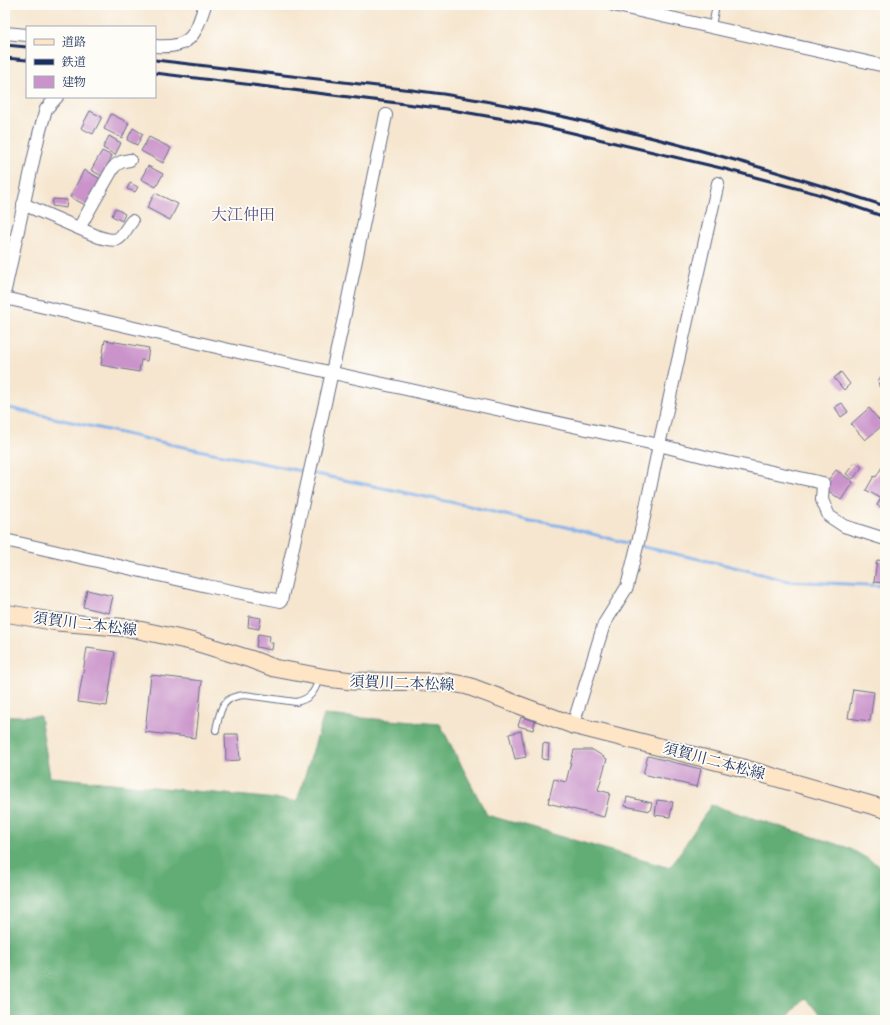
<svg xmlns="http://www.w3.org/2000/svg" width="890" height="1025" viewBox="0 0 890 1025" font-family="'IM FELL Double Pica','Noto Serif JP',serif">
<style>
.forest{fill:#62ad76;stroke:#3e6e6a}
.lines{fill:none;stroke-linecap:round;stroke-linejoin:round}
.stream{stroke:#80b0eb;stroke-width:3}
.building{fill:#ca94cb}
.service-casing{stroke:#686f86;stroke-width:8}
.minor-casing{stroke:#686f86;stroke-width:14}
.secondary-casing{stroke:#686f86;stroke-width:19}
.service{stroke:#fff;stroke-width:6}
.minor{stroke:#fff;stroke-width:12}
.secondary{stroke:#fee5c5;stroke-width:17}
.rail{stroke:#1b2f5e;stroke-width:3}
.labels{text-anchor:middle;stroke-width:3.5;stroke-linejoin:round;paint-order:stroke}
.street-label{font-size:15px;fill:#1b2f5e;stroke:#fdfcf7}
.neighbourhood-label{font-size:16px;fill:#585284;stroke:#fdfcf7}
</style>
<rect width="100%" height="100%" fill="#fdfcf7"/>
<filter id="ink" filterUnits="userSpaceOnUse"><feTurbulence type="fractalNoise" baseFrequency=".025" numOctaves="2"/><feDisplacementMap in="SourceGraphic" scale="8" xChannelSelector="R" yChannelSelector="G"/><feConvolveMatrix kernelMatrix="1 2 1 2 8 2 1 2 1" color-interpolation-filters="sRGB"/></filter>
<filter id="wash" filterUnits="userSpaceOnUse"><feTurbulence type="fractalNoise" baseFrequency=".012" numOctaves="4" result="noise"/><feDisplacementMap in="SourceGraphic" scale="16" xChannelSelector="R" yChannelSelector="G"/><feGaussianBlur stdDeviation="0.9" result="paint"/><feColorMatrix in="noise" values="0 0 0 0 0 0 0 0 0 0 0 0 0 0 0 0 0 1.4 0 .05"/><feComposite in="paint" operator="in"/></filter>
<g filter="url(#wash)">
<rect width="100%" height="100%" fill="#f6e6cf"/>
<polygon class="forest" points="324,715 440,724 487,815 670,868 711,805 849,848 885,869 885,1020 827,1020 804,998 785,1020 5,1020 5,716 40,716 50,777 297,801"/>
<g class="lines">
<g class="stream">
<polyline points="5,407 174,445 306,472"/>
<polyline points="311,473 469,506 530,521 562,526 634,545"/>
<polyline points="639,546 726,565 788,581 885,586"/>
</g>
</g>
<g id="blocks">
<g class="building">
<polygon points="90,111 102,117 93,134 81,128"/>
<polygon points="111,114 129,123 122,138 104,129"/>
<polygon points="133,128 143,134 137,145 127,140"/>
<polygon points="109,136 121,143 115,155 103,148"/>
<polygon points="149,137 171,148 163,163 141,151"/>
<polygon points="102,151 112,156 102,176 91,170"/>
<polygon points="148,166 163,174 156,187 141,179"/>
<polygon points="84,170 101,179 87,206 70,197"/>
<polygon points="130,183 138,187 135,192 127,189"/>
<polygon points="155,193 178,204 170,220 147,208"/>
<polygon points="53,199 67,200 66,208 52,206"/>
<polygon points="115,208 125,214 122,221 112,216"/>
<polygon points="105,340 149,348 147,361 141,360 139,372 101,365"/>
<polygon points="841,372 850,384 844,390 834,378"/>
<polygon points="842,403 848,412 841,417 835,407"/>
<polygon points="869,408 883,425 865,440 851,424"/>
<polygon points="855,462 862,467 853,479 846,474"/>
<polygon points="885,462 885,490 880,498 866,490 874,476 876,477"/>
<polygon points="836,470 853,482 841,500 823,487"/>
<polygon points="885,491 885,510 877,505"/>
<polygon points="877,560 885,561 885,583 874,582"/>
<polygon points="87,590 113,596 109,613 83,607"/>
<polygon points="249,616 261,618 259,629 248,627"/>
<polygon points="258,634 270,636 269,643 273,643 272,650 256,647"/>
<polygon points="87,648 115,652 107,706 78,702"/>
<polygon points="151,675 202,681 196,738 145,732"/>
<polygon points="853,689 874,692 870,721 848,718"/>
<polygon points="521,717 535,721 533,730 518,726"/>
<polygon points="521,731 526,757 515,759 509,734"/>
<polygon points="225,734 238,734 240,760 226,761"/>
<polygon points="543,743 549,744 548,760 542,759"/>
<polygon points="574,750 593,750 607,759 598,790 610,793 604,817 548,803 554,779 566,782"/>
<polygon points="648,756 701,769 697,787 643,774"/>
<polygon points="627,797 652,803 650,811 625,806"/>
<polygon points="657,800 673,802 670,817 655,815"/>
</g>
</g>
</g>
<g filter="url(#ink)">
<use href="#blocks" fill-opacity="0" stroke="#686f86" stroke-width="1"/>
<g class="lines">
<defs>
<g id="service">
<polyline points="712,26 716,5"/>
<path d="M216,730c4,-19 5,-34 29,-35l51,7c14,-3 19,-10 23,-24"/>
</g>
<g id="minor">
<polyline points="613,5 885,66"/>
<polyline points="5,33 27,35"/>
<path d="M155,46c36,3 40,-11 50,-41"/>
<path d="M23,204l76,33c23,7 20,1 33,-16"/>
<path d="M79,228l34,-60c5,-6 10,-7 17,-8"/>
<polyline points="5,290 39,134 46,109 57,97"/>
<polyline points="5,298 238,352 659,445 718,460 823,483 822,500 829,516 844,526 885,539"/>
<polyline points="885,382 885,383"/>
<polyline points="5,540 207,586 281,601 344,318 386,115"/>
<polyline points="573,725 604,624 627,587 643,522 659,445 718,183"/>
</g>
<polyline id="secondary" points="5,613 57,622 130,628 195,642 250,659 274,668 327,678 352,681 448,682 468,686 573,725 739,767 885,809"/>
</defs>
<use href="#service" class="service-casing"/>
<use href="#minor" class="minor-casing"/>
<use href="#secondary" class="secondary-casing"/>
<use href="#service" class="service"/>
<use href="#minor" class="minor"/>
<use href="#secondary" class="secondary"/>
<g class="rail">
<polyline points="5,45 27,47"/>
<polyline points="5,58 27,60"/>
<path d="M155,60c66,8 132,16 197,23 33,4 65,7 97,12 146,23 295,65 436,111"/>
<polyline points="155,73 446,109 539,125 725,169 818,194 885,217"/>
</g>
</g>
</g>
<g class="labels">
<g class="street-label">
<text transform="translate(85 624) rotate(7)" y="5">須賀川二本松線</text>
<text transform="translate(402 683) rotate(2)" y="5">須賀川二本松線</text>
<text transform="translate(714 761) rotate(15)" y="5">須賀川二本松線</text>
</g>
<g class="neighbourhood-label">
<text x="243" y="220">大江仲田</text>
</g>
</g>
<rect width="890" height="1025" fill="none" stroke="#fdfcf7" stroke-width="20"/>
<rect x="26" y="26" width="130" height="72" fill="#fdfcf7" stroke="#a3aaba"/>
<rect x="34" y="39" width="20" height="6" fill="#fee5c5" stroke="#a3aaba"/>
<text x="62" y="46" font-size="12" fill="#1b2f5e">道路</text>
<rect x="34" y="59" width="20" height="6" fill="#1b2f5e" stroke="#a3aaba"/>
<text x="62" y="66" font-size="12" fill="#1b2f5e">鉄道</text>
<rect x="34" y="76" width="20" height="12" fill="#ca94cb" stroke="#a3aaba"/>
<text x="62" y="86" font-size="12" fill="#1b2f5e">建物</text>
</svg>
